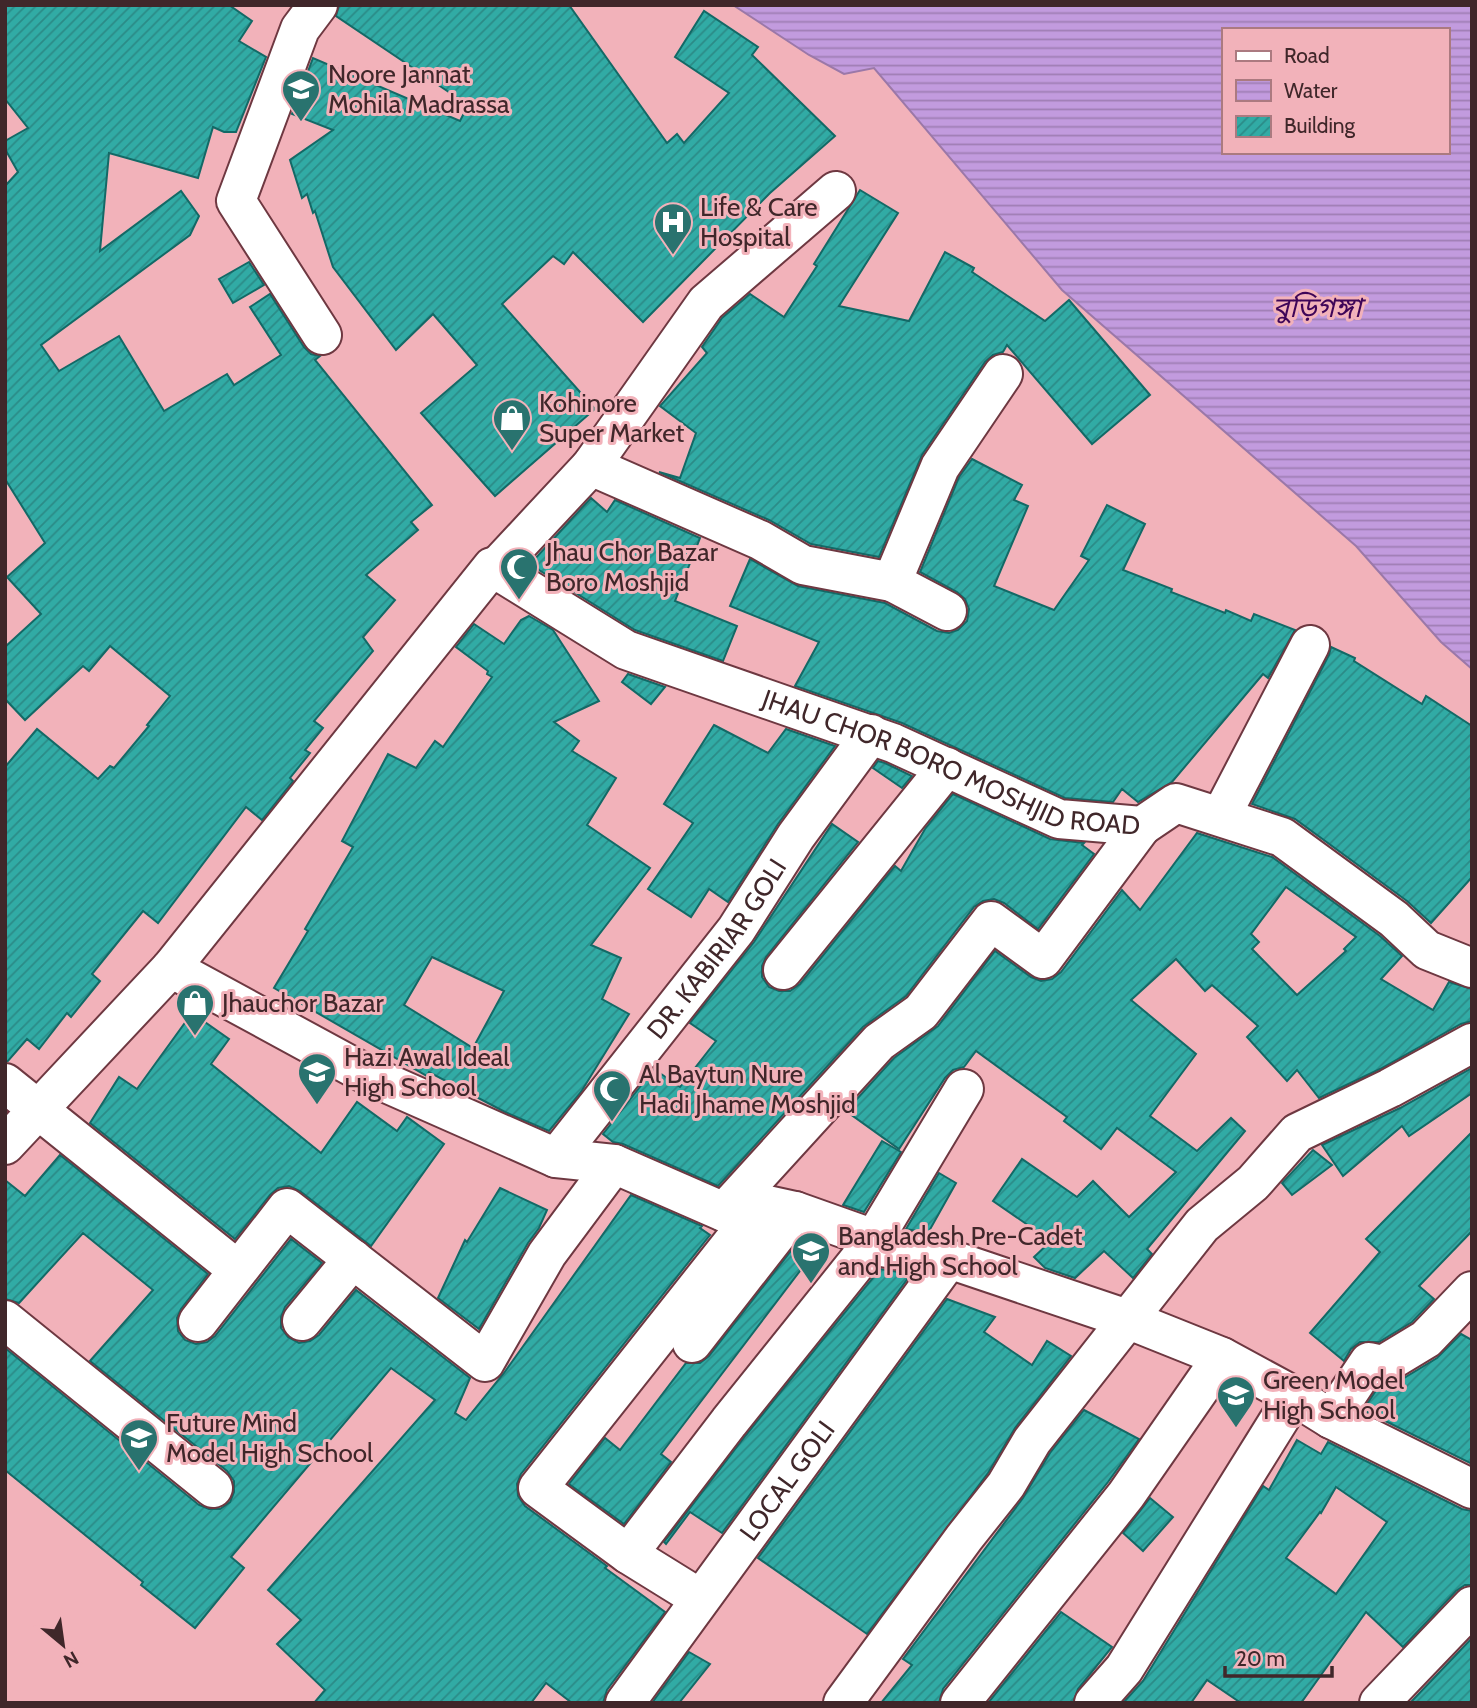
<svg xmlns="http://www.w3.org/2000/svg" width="1477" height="1708" viewBox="0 0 1477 1708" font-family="Cabin,'Noto Sans Bengali',sans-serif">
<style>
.water{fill:url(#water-rules);stroke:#9b78a8;stroke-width:2;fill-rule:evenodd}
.building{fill:url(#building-hatch);stroke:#136966;stroke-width:2;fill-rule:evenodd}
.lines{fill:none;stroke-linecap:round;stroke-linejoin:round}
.minor-casing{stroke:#6e3841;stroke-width:42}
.minor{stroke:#fff;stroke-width:38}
.labels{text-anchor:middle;stroke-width:6;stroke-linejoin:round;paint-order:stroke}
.poi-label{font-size:26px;fill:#40272a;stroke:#f2b2ba;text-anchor:start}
.street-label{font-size:26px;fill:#40272a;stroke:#f2b2ba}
.water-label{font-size:28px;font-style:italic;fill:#3e0558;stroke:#f2b2ba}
</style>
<defs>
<pattern id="water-rules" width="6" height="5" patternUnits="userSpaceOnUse" patternTransform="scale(1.75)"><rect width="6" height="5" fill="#c29bde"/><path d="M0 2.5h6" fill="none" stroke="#9f7eb4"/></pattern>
<pattern id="building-hatch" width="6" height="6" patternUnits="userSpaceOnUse" patternTransform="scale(1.75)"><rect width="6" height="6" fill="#31aba5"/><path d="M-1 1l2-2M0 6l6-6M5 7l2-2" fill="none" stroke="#2b8b87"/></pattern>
</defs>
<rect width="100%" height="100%" fill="#f2b2ba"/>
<path class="water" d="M733,5h739v664l-31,-27 -85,-96 -294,-256 -188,-222 -30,6 -35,-19zM1223,30h224v122h-224z"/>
<g class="building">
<polygon points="5,5 229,5 252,21 239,41 266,57 236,132 224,132 213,127 198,178 109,153 100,251 181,191 199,216 190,235 41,345 59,371 119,336 164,411 227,374 234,385 281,355 250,307 270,294 304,347 311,354 320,356 315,360 432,505 411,522 418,530 366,575 395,600 363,637 373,651 314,721 323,728 305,750 310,753 290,778 293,781 262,820 246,807 158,923 143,911 92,974 100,981 71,1017 67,1013 39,1049 27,1039 8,1061 5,1062 5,767 37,729 98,779 110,766 114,768 149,726 147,725 170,696 110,646 89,671 83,666 25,720 5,699 5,647 41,614 7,577 45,543 5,479 5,186 18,172 5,149 5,141 28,128 5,99"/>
<polygon points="339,5 569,5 667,143 677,134 684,143 729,93 675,57 704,11 758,47 752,55 835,136 770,193 643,322 573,252 564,264 553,256 502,304 595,409 495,496 421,413 477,365 433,314 396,350 333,267 315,211 313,213 307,194 302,198 290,160 333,130 292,114 313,58 460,121 468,105 336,16"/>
<polygon points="860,190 898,213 839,306 909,321 945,252 974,268 972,272 1045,321 1069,300 1150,395 1092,444 1007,345 1003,352 993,355 985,362 922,455 879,557 811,544 769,520 659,472 680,478 696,433 660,406 707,353 702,347 722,318 750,294 784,317 817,266 814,264"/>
<polygon points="249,262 264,285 233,303 219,279"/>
<polygon points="972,459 1022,485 1014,500 1028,506 994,586 1054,610 1089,560 1081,556 1107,505 1145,524 1123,570 1172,589 1171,592 1225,613 1226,610 1251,621 1254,614 1295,630 1268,678 1263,674 1172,782 1138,802 1122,789 1113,802 1065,798 902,723 795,686 819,642 730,606 750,559 798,586 885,603 937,631 949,633 958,630 967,621 969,609 965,599 957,592 920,572 959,477"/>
<polygon points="591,498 607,512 615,500 700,538 675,601 737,626 723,661 635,630 539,570 532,562"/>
<path d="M529,616l24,14 46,71 -45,21 25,19 -7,10 44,27 -29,47 63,43 -59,77 30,13 -19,41 27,15 -48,78 -32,39 -44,-19 -76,-40 -2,4 -153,-88 34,-57 -3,-2 48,-82 -11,-6 46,-87 28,14 19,-27 8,6 49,-70 -5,-3 1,-3 -32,-24 18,-23 30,20 17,-24zM432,957l72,34 -31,57 -69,-43z"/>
<polygon points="1331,647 1355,658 1354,661 1422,704 1426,696 1472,726 1472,877 1431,923 1407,901 1295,819 1252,804 1329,655"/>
<polygon points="628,674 665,687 651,704 622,682"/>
<polygon points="714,725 768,753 786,729 835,746 778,824 728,902 709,889 691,917 648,889 693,823 664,804"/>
<polygon points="878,761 885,763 912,776 902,788 873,768"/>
<polygon points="953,794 1050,839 1084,843 1082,845 1094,854 1038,929 1004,903 994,899 983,901 974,907 906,996 863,1027 718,1186 623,1144 613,1142 603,1134 654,1069 680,1087 716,1041 690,1023 754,942 832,824 858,842 766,957 762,966 762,977 769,987 779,991 790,991 800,984 895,866 901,871 925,829"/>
<path d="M1197,833l75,24 108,79 22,20 -21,23 52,31 16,-28 23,7v32l-11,3 -81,45 -61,29 -22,-28 -10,11 -40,-44 11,-11 -46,-41 -7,6 -29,-32 -45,41 65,54 -46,62 47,35 34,-33 14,13 -98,118 5,5 -19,24 -29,-27 -29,27 -30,-10 -11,-11 17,-16 -58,-40 29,-42 55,38 16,-16 36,36 47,-45 -59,-44 -16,21 -37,-28 3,-4 -91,-66 -12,16 -11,3 -8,8 -46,71 -53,-38 48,-53 44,-32 57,-75 36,26 10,4 11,-2 9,-7 61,-82 18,20zM1286,887l70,50 -12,12 2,2 -49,44 -45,-46 7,-7 -8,-8z"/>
<polygon points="192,1013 229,1039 211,1064 321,1153 357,1102 397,1131 407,1117 444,1144 371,1246 300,1191 289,1186 278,1188 270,1195 235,1239 90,1123 119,1077 137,1089"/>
<polygon points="1472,1068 1472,1093 1409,1136 1402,1126 1343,1176 1322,1145 1400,1108"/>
<polygon points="1472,1132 1472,1231 1419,1286 1434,1299 1412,1322 1379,1342 1360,1342 1351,1349 1344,1361 1310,1333 1380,1252 1366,1239"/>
<polygon points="882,1141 901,1152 864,1212 843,1205"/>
<polygon points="1313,1150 1332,1165 1292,1195 1282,1183"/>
<polygon points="60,1155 208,1274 181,1309 177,1318 178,1331 185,1340 196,1344 207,1342 215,1336 291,1239 322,1263 285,1307 281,1317 281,1328 288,1337 299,1343 310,1341 319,1335 356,1290 470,1378 455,1413 466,1420 504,1373 631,1195 702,1226 700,1228 710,1235 521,1474 517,1484 518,1496 525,1506 607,1566 605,1568 665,1612 607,1690 603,1703 572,1703 546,1683 531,1703 314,1703 325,1690 277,1644 301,1620 268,1590 435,1400 391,1368 231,1557 244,1568 195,1628 141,1585 143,1582 5,1470 5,1348 199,1505 209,1509 220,1509 230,1502 234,1492 234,1481 227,1471 90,1361 153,1290 83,1233 19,1303 5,1299 5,1180 25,1196"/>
<polygon points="939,1173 956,1183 928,1233 906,1229"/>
<polygon points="500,1188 547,1210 539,1228 528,1243 479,1329 438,1298 465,1240 467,1242"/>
<polygon points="794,1247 809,1259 661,1454 671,1462 624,1524 569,1484 605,1438 620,1450 686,1363 700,1363 709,1356"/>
<polygon points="880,1269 911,1274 722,1533 690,1512 666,1544 664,1542 746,1435"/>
<polygon points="947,1299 995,1317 984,1332 1032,1365 1047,1341 1071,1356 1015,1428 988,1473 867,1634 758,1558"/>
<polygon points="1461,1334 1472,1340 1472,1464 1363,1410 1379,1386 1394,1384 1437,1358"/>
<polygon points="1084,1410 1139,1439 1108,1482 943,1689 939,1703 881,1703 912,1665 903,1659 1023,1498 1050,1453"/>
<path d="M1297,1440l24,14 7,-12 134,67 10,2v74h-7l-9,6 -53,56 -37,-35 -65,91h-60l-34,-23 -16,23h-68l20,-22 120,-195 6,4zM1336,1487l51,35 -51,72 -50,-36 34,-46 1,1z"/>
<polygon points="1150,1498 1173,1517 1143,1551 1123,1533"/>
<polygon points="1061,1612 1112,1647 1078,1689 1073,1703 988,1703"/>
<polygon points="1472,1638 1472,1703 1410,1703"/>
<polygon points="689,1652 710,1664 679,1703 652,1703"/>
</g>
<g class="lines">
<defs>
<g id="minor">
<polyline points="318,5 300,29 236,201 322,335"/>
<polyline points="591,466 760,540 803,565 892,582 940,467 1003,374"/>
<polyline points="494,570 591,466 706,303 836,191"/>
<polyline points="892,582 947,611"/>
<polyline points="1221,816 1310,645"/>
<polyline points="171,968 366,1074 556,1158 614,1164 724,1212 763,1204 795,1211 874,1239 871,1245 949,1259 1127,1319 1222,1357 1294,1396 1331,1419 1472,1489"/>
<polyline points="783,970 947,767"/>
<polyline points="5,1083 238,1270"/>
<path id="s1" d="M5,1145l166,-177 321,-401 134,83 267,93 166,76 83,7 34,-23 106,34 112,82 33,31 45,18"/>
<path id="s2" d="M556,1158l180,-228 60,-94 75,-102"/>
<polyline points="724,1212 879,1042 921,1012 991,921 1043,959 1142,826"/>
<polyline points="874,1239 964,1089"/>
<polyline points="5,1320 213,1488"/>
<polyline points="302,1321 353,1259"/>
<polyline points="198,1322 287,1208 485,1362 547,1254 614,1164"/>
<polyline points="692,1343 795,1211"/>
<polyline points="1331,1419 1369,1362 1383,1365 1426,1339 1472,1291"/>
<polyline points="628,1554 538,1488 763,1204"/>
<polyline points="699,1598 628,1554 729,1422 871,1245"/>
<path id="s3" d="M625,1703l324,-444"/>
<polyline points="843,1703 964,1538 1006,1485 1032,1441 1202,1225 1253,1183 1297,1133 1390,1088 1472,1043"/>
<polyline points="960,1703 1126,1495 1222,1357"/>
<polyline points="1094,1703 1124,1669 1294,1396"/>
<polyline points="1379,1703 1472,1606"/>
</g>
</defs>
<use href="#minor" class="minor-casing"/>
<use href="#minor" class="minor"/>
</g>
<defs>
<symbol id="school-pin" viewBox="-11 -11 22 30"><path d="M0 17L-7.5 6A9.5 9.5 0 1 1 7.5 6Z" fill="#29736f" stroke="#f2b2ba"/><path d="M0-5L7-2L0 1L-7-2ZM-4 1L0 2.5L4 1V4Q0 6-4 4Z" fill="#fff"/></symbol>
<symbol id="hospital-pin" viewBox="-11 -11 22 30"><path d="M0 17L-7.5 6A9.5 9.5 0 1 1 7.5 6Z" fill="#29736f" stroke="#f2b2ba"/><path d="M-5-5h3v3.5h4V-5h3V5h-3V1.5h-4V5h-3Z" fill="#fff"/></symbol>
<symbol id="shop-pin" viewBox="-11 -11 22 30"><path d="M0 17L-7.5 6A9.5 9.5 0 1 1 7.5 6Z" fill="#29736f" stroke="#f2b2ba"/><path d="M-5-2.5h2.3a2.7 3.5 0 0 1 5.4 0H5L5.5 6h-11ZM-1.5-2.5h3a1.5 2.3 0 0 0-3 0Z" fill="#fff"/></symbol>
<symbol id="mosque-pin" viewBox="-11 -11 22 30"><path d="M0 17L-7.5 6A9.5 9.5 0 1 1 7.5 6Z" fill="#29736f" stroke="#f2b2ba"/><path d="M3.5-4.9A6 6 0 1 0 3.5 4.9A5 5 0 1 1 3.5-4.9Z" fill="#fff"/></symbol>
</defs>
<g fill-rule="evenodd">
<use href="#school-pin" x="279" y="67" width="44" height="60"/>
<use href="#hospital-pin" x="651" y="200" width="44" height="60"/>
<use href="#shop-pin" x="490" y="396" width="44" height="60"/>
<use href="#mosque-pin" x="497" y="545" width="44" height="60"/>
<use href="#shop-pin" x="173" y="981" width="44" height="60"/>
<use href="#school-pin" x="295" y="1050" width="44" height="60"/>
<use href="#mosque-pin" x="590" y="1067" width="44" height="60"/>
<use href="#school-pin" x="789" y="1229" width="44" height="60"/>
<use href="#school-pin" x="1214" y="1373" width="44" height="60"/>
<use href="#school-pin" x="117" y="1416" width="44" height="60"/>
</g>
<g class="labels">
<g class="poi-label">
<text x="328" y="83">Noore Jannat<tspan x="328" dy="30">Mohila Madrassa</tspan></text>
<text x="700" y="216">Life &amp; Care<tspan x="700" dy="30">Hospital</tspan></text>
<text x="539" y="412">Kohinore<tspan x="539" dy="30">Super Market</tspan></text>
<text x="546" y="561">Jhau Chor Bazar<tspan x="546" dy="30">Boro Moshjid</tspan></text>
<text x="222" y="1012">Jhauchor Bazar</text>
<text x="344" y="1066">Hazi Awal Ideal<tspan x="344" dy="30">High School</tspan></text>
<text x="639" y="1083">Al Baytun Nure<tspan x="639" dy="30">Hadi Jhame Moshjid</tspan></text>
<text x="838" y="1245">Bangladesh Pre-Cadet<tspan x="838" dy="30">and High School</tspan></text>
<text x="1263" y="1389">Green Model<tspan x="1263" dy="30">High School</tspan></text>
<text x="166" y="1432">Future Mind<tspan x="166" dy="30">Model High School</tspan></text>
</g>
<g class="street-label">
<text dy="9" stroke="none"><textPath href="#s1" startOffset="1260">JHAU CHOR BORO MOSHJID ROAD</textPath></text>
<text dy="9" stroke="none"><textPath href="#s2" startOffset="264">DR. KABIRIAR GOLI</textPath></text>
<text dy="9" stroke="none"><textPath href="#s3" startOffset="275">LOCAL GOLI</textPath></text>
</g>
<g class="water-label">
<text x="1317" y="317">বুড়িগঙ্গা</text>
</g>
</g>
<rect width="1477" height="1708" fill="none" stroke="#40272a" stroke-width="14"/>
<rect x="1222" y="28" width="228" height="126" fill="#f2b2ba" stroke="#ab7a80" stroke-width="2"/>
<rect x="1236" y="51" width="35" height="10" fill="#ffffff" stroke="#ab7a80" stroke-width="2"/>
<text x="1284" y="63" font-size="21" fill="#40272a">Road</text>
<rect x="1236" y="80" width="35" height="21" fill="url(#water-rules)" stroke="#ab7a80" stroke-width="2"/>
<text x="1284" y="98" font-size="21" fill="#40272a">Water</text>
<rect x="1236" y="116" width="35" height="21" fill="url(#building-hatch)" stroke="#ab7a80" stroke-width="2"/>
<text x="1284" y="133" font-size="21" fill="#40272a">Building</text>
<g transform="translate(63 1645) rotate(151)" stroke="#f2b2ba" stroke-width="5" paint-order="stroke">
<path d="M0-5L12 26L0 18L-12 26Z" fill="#40272a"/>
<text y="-10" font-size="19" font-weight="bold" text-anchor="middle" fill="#40272a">N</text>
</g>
<path d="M1225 1666v10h107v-10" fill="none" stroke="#40272a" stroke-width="3.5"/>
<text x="1236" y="1666" font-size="21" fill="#40272a" stroke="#f2b2ba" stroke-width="5" paint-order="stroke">20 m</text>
</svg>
